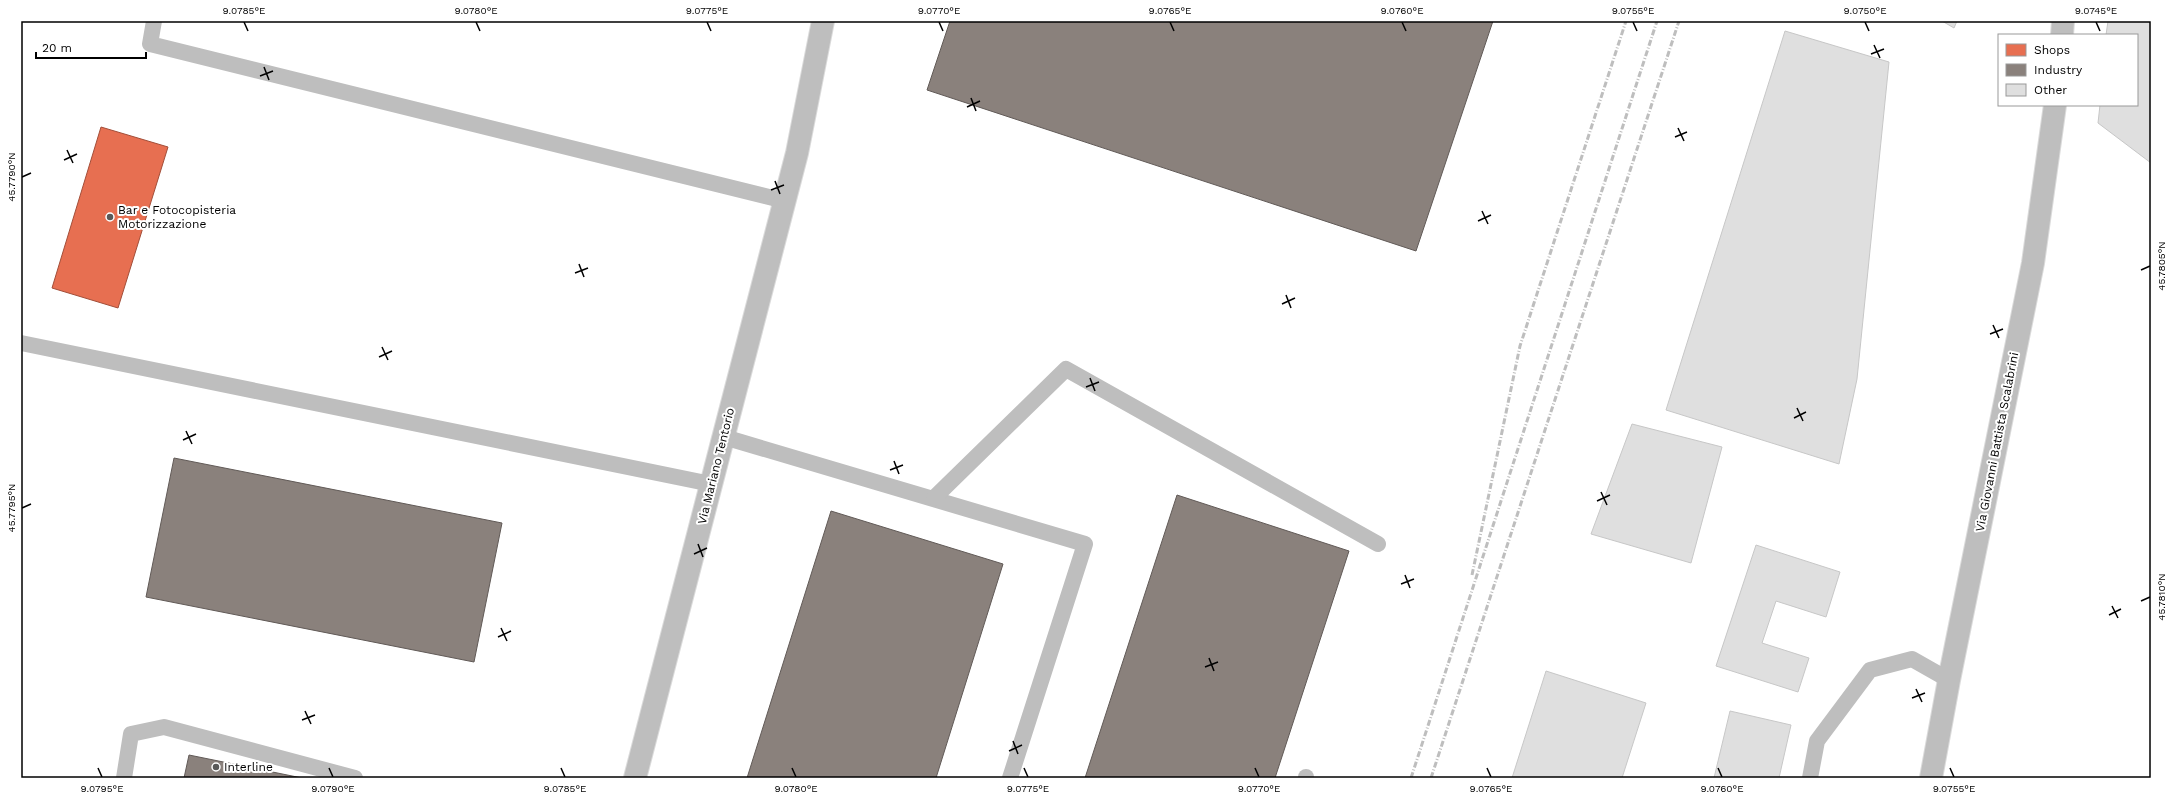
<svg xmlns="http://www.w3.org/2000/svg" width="2172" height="799" viewBox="0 0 2172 799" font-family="'Work Sans',sans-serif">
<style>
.shops{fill:#e76f51;stroke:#a24e39}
.industry{fill:#8a817c;stroke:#615a57}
.building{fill:#dfdfdf;stroke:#c7c7c7}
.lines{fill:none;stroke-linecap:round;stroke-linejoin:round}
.primary-casing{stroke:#dbdbdb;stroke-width:24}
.service{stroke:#bebebe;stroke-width:16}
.primary{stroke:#bebebe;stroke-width:22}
.rail{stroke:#bebebe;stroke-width:3;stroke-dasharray:6 2 1 2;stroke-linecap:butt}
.ticks{fill:none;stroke:#000;stroke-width:1.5}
.poi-dot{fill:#595959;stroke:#fff;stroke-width:1.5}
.labels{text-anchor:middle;stroke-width:4;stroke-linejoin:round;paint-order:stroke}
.poi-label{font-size:12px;fill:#000;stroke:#fff;text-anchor:start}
.street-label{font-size:12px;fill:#000;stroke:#fff}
.neatline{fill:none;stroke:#000;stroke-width:1.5}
.ticks-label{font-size:10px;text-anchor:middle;fill:#000}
</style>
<rect width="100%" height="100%" fill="#fff"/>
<polygon class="shops" points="101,127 168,147 118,308 52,288"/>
<g class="industry">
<polygon points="950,21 1493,21 1416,251 927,90"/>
<polygon points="174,458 502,523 474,662 146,597"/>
<polygon points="1177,495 1349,551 1275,778 1085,778"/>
<polygon points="831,511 1003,564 936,778 747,778"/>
<polygon points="189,755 302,778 184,778"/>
</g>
<g class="building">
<polygon points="1942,21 1957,21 1954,28"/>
<polygon points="2108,21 2151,21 2151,163 2098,123 2100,105 2137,105 2137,35 2106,35"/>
<polygon points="1785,31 1889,62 1857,379 1839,464 1666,410"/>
<polygon points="1632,424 1722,447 1691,563 1591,534"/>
<polygon points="1756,545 1840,572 1826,617 1776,601 1762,643 1809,658 1798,692 1716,666"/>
<polygon points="1546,671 1646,703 1622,778 1512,778"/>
<polygon points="1730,711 1791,725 1779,778 1714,778"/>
</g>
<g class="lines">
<defs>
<g id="primary">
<polyline points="2062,35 2063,21"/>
<polyline points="635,778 797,153 823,21"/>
<polyline points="1931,778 1949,680 2033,263 2055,105"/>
</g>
</defs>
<use href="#primary" class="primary-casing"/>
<g class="service">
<polyline points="154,21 150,44 785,201"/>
<polyline points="21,343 711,484"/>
<polyline points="724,437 1085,544 1010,778"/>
<polyline points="934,498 1066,369 1378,544"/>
<polyline points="124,778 131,734 164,727 355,778"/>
<polyline points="1306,778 1306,777"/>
<polyline points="1810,778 1817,741 1870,670 1912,659 1949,680"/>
</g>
<use href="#primary" class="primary"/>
<g class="rail">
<polyline points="1472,575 1520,346 1626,21"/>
<polyline points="1411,778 1657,21"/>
<polyline points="1431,778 1679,21"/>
</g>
</g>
<path class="ticks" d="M244,22l4,9M476,22l4,9M707,22l4,9M939,22l4,9M1170,22l4,9M1402,22l4,9M1633,22l4,9M1865,22l4,9M2096,22l4,9M1874,45l6,13M1871,54l13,-5M264,67l5,13M260,76l13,-5M971,98l5,13M967,107l13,-6M1678,128l6,13M1675,137l12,-5M67,150l6,13M64,160l13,-6M22,177l9,-4M775,181l5,13M771,190l13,-5M1482,211l6,13M1478,221l13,-6M579,264l5,13M2141,270l9,-4M575,273l13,-5M1286,295l5,13M1282,304l13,-6M1993,325l6,13M1990,334l13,-5M382,347l6,13M379,357l13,-6M1090,378l5,13M1086,387l13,-5M1797,408l6,13M1794,418l12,-6M186,431l6,13M183,440l13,-6M894,461l5,13M890,470l13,-5M1601,492l6,13M1597,501l13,-6M22,508l9,-4M698,544l5,13M694,554l13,-6M1405,575l5,13M1401,584l13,-5M2141,601l9,-4M2112,606l6,12M2109,615l12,-6M501,628l6,13M498,637l13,-6M1209,658l5,13M1205,667l13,-5M1916,689l6,13M1912,698l13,-5M305,711l6,13M302,720l13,-5M1013,741l5,13M1009,751l13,-6M98,768l4,9M329,768l4,9M561,768l4,9M792,768l4,9M1024,768l4,9M1255,768l4,9M1487,768l4,9M1718,768l4,9M1950,768l4,9"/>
<g class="poi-dot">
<circle cx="110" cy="217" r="4"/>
<circle cx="216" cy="767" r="4"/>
</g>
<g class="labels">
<g class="poi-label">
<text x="118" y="214">Bar e Fotocopisteria<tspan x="118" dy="14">Motorizzazione</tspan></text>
<text x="224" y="771">Interline</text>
</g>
<g class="street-label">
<text transform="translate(1997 442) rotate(-79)" y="4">Via Giovanni Battista Scalabrini</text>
<text transform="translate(716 466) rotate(-76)" y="4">Via Mariano Tentorio</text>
</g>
</g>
<rect width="2172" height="799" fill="none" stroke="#ffffff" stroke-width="44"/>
<rect x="1998" y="34" width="140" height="72" fill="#ffffff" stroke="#999999"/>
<rect x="2006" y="44" width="20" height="12" fill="#e76f51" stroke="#999999"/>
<text x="2034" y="54" font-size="12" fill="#000000">Shops</text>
<rect x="2006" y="64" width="20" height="12" fill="#8a817c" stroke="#999999"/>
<text x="2034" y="74" font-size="12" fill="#000000">Industry</text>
<rect x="2006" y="84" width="20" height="12" fill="#dfdfdf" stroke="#999999"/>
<text x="2034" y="94" font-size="12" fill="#000000">Other</text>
<path d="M36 52v6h110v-6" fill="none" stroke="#000000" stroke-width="2"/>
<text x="42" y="52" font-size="12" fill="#000000" stroke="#ffffff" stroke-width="3" paint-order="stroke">20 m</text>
<rect x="22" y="22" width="2128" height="755" class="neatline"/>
<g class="ticks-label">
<text x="244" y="14">9.0785°E</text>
<text x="476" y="14">9.0780°E</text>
<text x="707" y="14">9.0775°E</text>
<text x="939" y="14">9.0770°E</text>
<text x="1170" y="14">9.0765°E</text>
<text x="1402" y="14">9.0760°E</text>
<text x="1633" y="14">9.0755°E</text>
<text x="1865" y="14">9.0750°E</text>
<text x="2096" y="14">9.0745°E</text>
<text transform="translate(11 177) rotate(-90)" y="4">45.7790°N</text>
<text transform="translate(2161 266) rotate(-90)" y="4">45.7805°N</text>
<text transform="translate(11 508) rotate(-90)" y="4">45.7795°N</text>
<text transform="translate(2161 597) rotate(-90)" y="4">45.7810°N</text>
<text x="102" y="792">9.0795°E</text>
<text x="333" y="792">9.0790°E</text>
<text x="565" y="792">9.0785°E</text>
<text x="796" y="792">9.0780°E</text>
<text x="1028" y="792">9.0775°E</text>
<text x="1259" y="792">9.0770°E</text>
<text x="1491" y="792">9.0765°E</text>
<text x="1722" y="792">9.0760°E</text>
<text x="1954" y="792">9.0755°E</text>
</g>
</svg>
